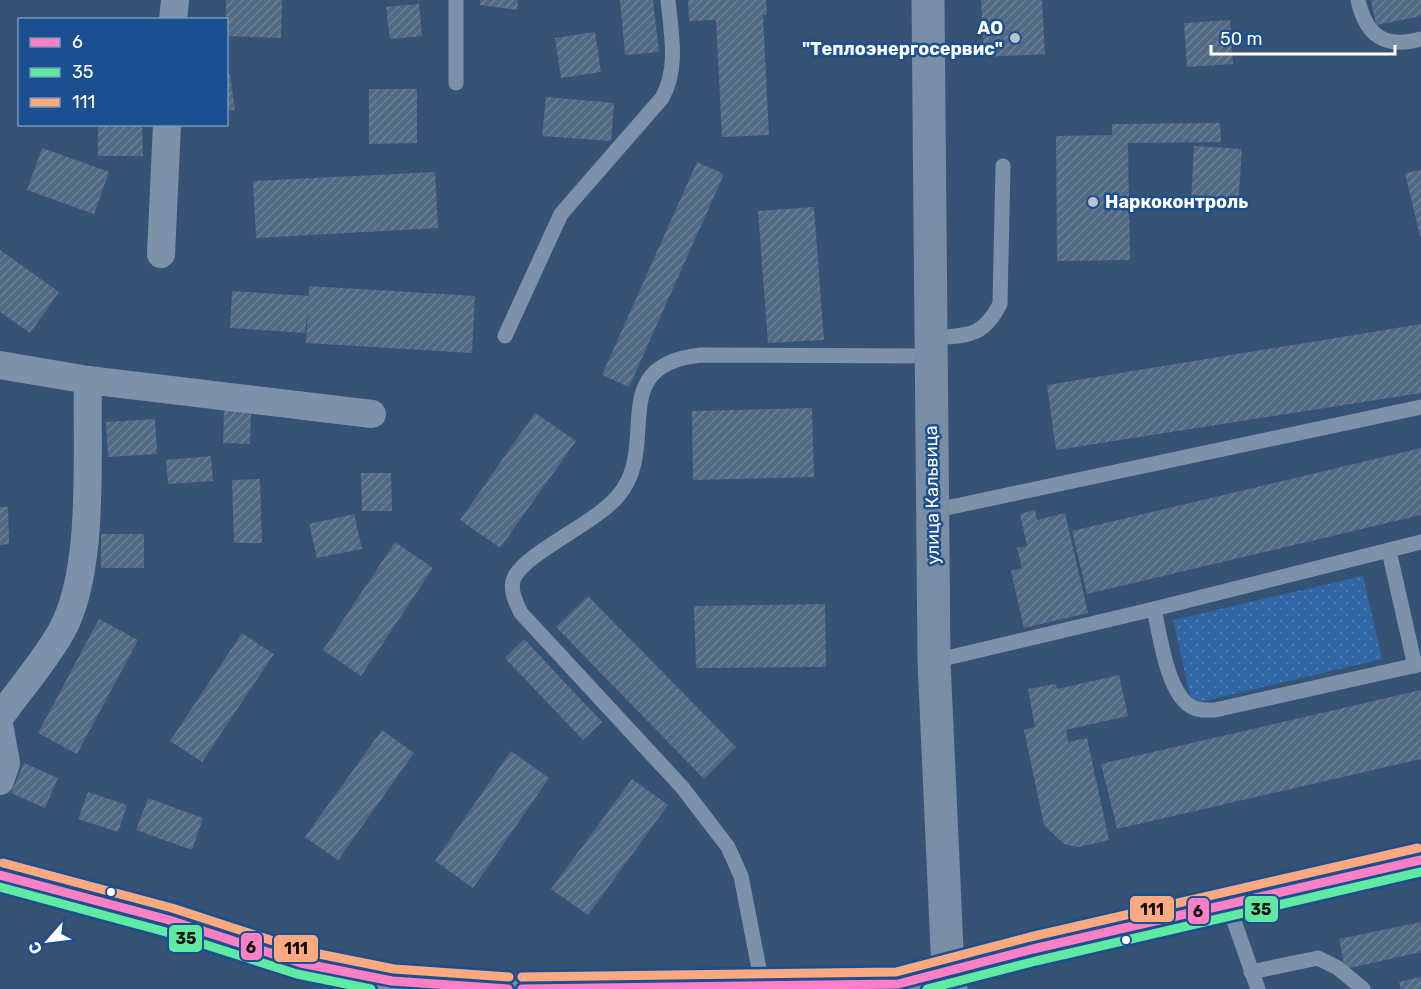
<svg xmlns="http://www.w3.org/2000/svg" width="1421" height="989" viewBox="0 0 1421 989" font-family="Rubik,sans-serif">
<style>
.park{fill:url(#park-dots)}
.building{fill:url(#building-hatch)}
.lines{fill:none;stroke-linecap:round;stroke-linejoin:round}
.lane{stroke:#7d92a8;stroke-width:15}
.street{stroke:#7d92a8;stroke-width:28}
.secondary{stroke:#798da4;stroke-width:33}
.bus-1-casing{stroke:#1b4f8f;stroke-width:14}
.bus-2-casing{stroke:#1b4f8f;stroke-width:14}
.bus-3-casing{stroke:#1b4f8f;stroke-width:14}
.bus-1{stroke:#ff80c5;stroke-width:9}
.bus-2{stroke:#60e9a3;stroke-width:9}
.bus-3{stroke:#ffa980;stroke-width:9}
.poi-dot{fill:#b9c2ce;stroke:#1b4f8f;stroke-width:2}
.bus-dot{fill:#fff;stroke:#1b4f8f;stroke-width:2}
.labels{text-anchor:middle;stroke-width:5;stroke-linejoin:round;paint-order:stroke}
.poi-label{font-size:18px;font-weight:bold;fill:#fff;stroke:#1b4f8f;text-anchor:end}
.street-label{font-size:18px;fill:#fff;stroke:#1b4f8f}
.line-badge{stroke:#1b4f8f;stroke-width:2}
.pale-badge-label{font-size:16px;text-anchor:middle;font-weight:bold;fill:#111}
</style>
<defs>
<pattern id="park-dots" width="8" height="8" patternUnits="userSpaceOnUse" patternTransform="scale(1.5)"><rect width="8" height="8" fill="#2f66a5"/><path d="M2 2h.1M6 6h.1" fill="none" stroke="#4e7db2" stroke-width="1.8" stroke-linecap="round"/></pattern>
<pattern id="building-hatch" width="6" height="6" patternUnits="userSpaceOnUse" patternTransform="scale(1.5)"><rect width="6" height="6" fill="#526984"/><path d="M-1 1l2-2M0 6l6-6M5 7l2-2" fill="none" stroke="#6c8096"/></pattern>
</defs>
<rect width="100%" height="100%" fill="#365274"/>
<polygon class="park" points="1363,576 1382,659 1192,704 1173,620"/>
<g class="building">
<polygon points="226,0 282,0 281,38 226,36"/>
<polygon points="480,0 518,0 517,10 480,5"/>
<polygon points="620,0 653,0 659,52 625,55"/>
<polygon points="688,0 766,0 767,15 763,15 769,135 722,137 716,20 689,21"/>
<polygon points="981,0 1042,0 1045,54 984,57"/>
<polygon points="1371,0 1421,0 1421,16 1376,25"/>
<polygon points="419,4 422,36 390,39 386,7"/>
<polygon points="1230,20 1233,64 1187,67 1184,23"/>
<polygon points="595,32 601,72 561,78 555,38"/>
<polygon points="230,74 235,110 226,111 226,75"/>
<polygon points="369,89 417,89 417,143 369,144"/>
<polygon points="546,97 614,103 611,141 542,136"/>
<polygon points="1220,123 1221,142 1128,143 1130,260 1057,261 1056,136 1112,135 1112,124"/>
<polygon points="98,124 142,124 143,156 98,156"/>
<polygon points="1194,146 1242,149 1238,206 1191,203"/>
<polygon points="42,148 109,172 94,214 27,190"/>
<polygon points="697,162 724,174 629,387 602,375"/>
<polygon points="1421,170 1421,236 1420,236 1405,173"/>
<polygon points="435,172 438,228 256,238 253,181"/>
<polygon points="814,207 824,340 768,343 758,211"/>
<polygon points="0,250 59,292 30,333 0,312"/>
<polygon points="309,286 475,296 472,353 306,343 308,308 305,333 230,328 232,291 309,296"/>
<polygon points="1421,324 1421,393 1056,450 1047,385"/>
<polygon points="812,408 814,477 693,480 692,411"/>
<polygon points="224,409 251,410 250,444 223,443"/>
<polygon points="535,413 576,441 500,548 460,520"/>
<polygon points="155,419 157,454 108,457 106,422"/>
<polygon points="1421,448 1421,515 1087,594 1072,531"/>
<polygon points="211,456 213,481 168,484 166,460"/>
<polygon points="361,473 391,473 392,511 362,511"/>
<polygon points="260,479 262,543 234,543 232,480"/>
<polygon points="0,507 8,507 9,544 0,545"/>
<polygon points="1035,510 1037,520 1065,513 1088,613 1024,628 1011,571 1022,568 1017,548 1027,546 1020,514"/>
<polygon points="354,514 362,549 317,558 309,524"/>
<rect x="101" y="534" width="43" height="34"/>
<polygon points="395,542 433,568 361,676 323,650"/>
<polygon points="588,596 736,747 704,779 556,627"/>
<polygon points="825,604 826,667 696,668 694,606"/>
<polygon points="99,619 138,640 77,754 38,733"/>
<polygon points="242,633 274,654 202,762 170,741"/>
<polygon points="524,639 602,722 583,740 505,658"/>
<polygon points="1119,675 1128,716 1066,730 1068,742 1087,738 1109,840 1078,847 1064,844 1044,825 1024,730 1035,727 1028,689 1056,684 1057,689"/>
<polygon points="1421,690 1421,759 1117,829 1101,764"/>
<polygon points="382,730 414,753 338,860 305,837"/>
<polygon points="511,751 549,778 473,888 435,861"/>
<polygon points="24,763 58,778 45,808 11,793"/>
<polygon points="632,779 668,805 588,915 551,889"/>
<polygon points="88,792 127,805 118,832 78,819"/>
<polygon points="148,798 203,818 192,850 136,830"/>
<polygon points="1421,922 1421,952 1345,969 1339,939"/>
<polygon points="1421,977 1421,989 1401,989 1399,982"/>
</g>
<g class="lines">
<g class="lane">
<polyline points="456,0 456,83"/>
<path d="M1358,0c8,36 27,49 63,39"/>
<path d="M505,336l56,-122 101,-116c17,-30 9,-65 6,-98"/>
<path d="M931,338c35,-3 51,1 69,-34l3,-138"/>
<polyline points="932,511 1421,407"/>
<path d="M1421,542l-267,67c6,26 13,85 38,98 7,4 15,3 23,3l206,-46"/>
<polyline points="1389,551 1415,666"/>
<polyline points="934,661 1154,609"/>
<polyline points="1228,904 1258,989"/>
<polyline points="1251,972 1318,958 1338,968 1363,989"/>
<path d="M762,984l-21,-108 -13,-29 -46,-60 -161,-174c-5,-10 -12,-24 -7,-35 11,-25 82,-55 104,-82 44,-51 -15,-131 83,-141l230,1"/>
</g>
<g class="street">
<polyline points="173,20 175,0"/>
<polyline points="161,254 167,124"/>
<polyline points="0,365 88,380 372,414"/>
<path d="M0,717c20,-28 44,-55 61,-85 35,-61 25,-182 27,-252"/>
<polyline points="0,729 6,763 0,781"/>
</g>
<g class="secondary">
<polyline points="928,0 934,661 948,971 951,989"/>
<polyline points="0,875 169,920 301,963 392,981 508,989"/>
<polyline points="522,989 898,984 1033,949 1421,860"/>
</g>
<defs>
<g id="bus-1">
<polyline points="0,875 169,920 301,963 392,981 508,989"/>
<polyline points="522,989 898,984 1033,949 1421,860"/>
</g>
<g id="bus-2">
<polyline points="0,887 166,932 297,974 371,989"/>
<polyline points="927,989 1036,961 1421,872"/>
</g>
<g id="bus-3">
<polyline points="3,863 172,908 304,951 394,969 509,977"/>
<polyline points="522,977 896,972 1030,937 1418,848"/>
</g>
</defs>
<use href="#bus-1" class="bus-1-casing"/>
<use href="#bus-2" class="bus-2-casing"/>
<use href="#bus-3" class="bus-3-casing"/>
<use href="#bus-1" class="bus-1"/>
<use href="#bus-2" class="bus-2"/>
<use href="#bus-3" class="bus-3"/>
</g>
<g class="poi-dot">
<circle cx="1015" cy="38" r="6"/>
<circle cx="1093" cy="202" r="6"/>
</g>
<g class="bus-dot">
<circle cx="111" cy="892" r="5"/>
<circle cx="1126" cy="940" r="5"/>
</g>
<g class="labels">
<g class="poi-label">
<text x="1003" y="34">АО<tspan x="1003" dy="21">"Теплоэнергосервис"</tspan></text>
<text x="1105" y="208" text-anchor="start">Наркоконтроль</text>
</g>
<g class="street-label">
<text transform="translate(932 495) rotate(-91)" y="6">улица Кальвица</text>
</g>
</g>
<g class="line-badge">
<rect x="1244" y="895" width="35" height="28" rx="6" fill="#60e9a3"/>
<rect x="1129" y="895" width="46" height="28" rx="6" fill="#ffa980"/>
<rect x="1187" y="897" width="23" height="28" rx="6" fill="#ff80c5"/>
<rect x="168" y="924" width="35" height="29" rx="6" fill="#60e9a3"/>
<rect x="240" y="932" width="23" height="29" rx="6" fill="#ff80c5"/>
<rect x="273" y="934" width="46" height="29" rx="6" fill="#ffa980"/>
</g>
<g class="pale-badge-label">
<text x="1261" y="915">35</text>
<text x="1152" y="915">111</text>
<text x="1198" y="917">6</text>
<text x="186" y="944">35</text>
<text x="251" y="953">6</text>
<text x="296" y="954">111</text>
</g>
<rect x="18" y="18" width="210" height="108" fill="#1b4f8f" stroke="#7695bc" stroke-width="1.5"/>
<rect x="30" y="38" width="30" height="9" fill="#ff80c5" stroke="#7695bc" stroke-width="1.5"/>
<text x="72" y="48" font-size="18" fill="#ffffff">6</text>
<rect x="30" y="68" width="30" height="9" fill="#60e9a3" stroke="#7695bc" stroke-width="1.5"/>
<text x="72" y="78" font-size="18" fill="#ffffff">35</text>
<rect x="30" y="98" width="30" height="9" fill="#ffa980" stroke="#7695bc" stroke-width="1.5"/>
<text x="72" y="108" font-size="18" fill="#ffffff">111</text>
<g transform="translate(48 941) rotate(242)" stroke="#1b4f8f" stroke-width="4.5" paint-order="stroke">
<path d="M0-4.5L10 22L0 15L-10 22Z" fill="#ffffff"/>
<text y="-9" font-size="16" font-weight="bold" text-anchor="middle" fill="#ffffff">С</text>
</g>
<path d="M1211 45v9h184v-9" fill="none" stroke="#ffffff" stroke-width="3"/>
<text x="1220" y="45" font-size="18" fill="#ffffff" stroke="#1b4f8f" stroke-width="4.5" paint-order="stroke">50 m</text>
</svg>
